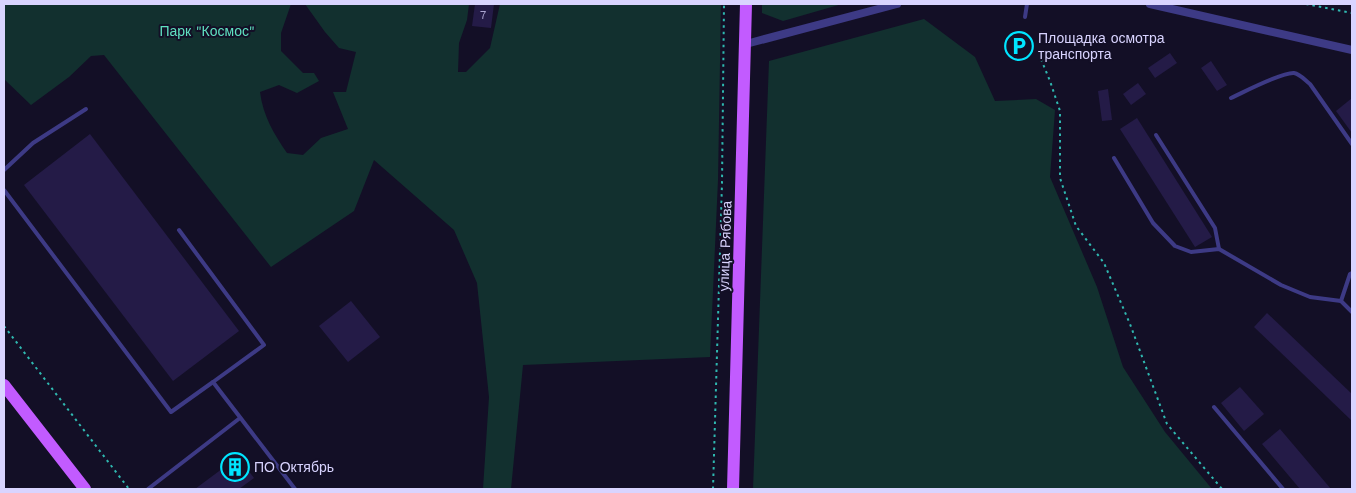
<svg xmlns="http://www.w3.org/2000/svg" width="1356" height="493" viewBox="0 0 1356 493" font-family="'Work Sans',sans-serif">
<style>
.green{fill:#12302f}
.building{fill:#241b47}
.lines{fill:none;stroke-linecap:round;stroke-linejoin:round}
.path{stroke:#2fb8b0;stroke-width:2;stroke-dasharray:2.5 4;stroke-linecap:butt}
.lane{stroke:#3d3a85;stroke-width:4}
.street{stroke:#3d3a85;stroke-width:8}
.primary{stroke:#c25bff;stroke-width:12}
.labels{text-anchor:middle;stroke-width:4;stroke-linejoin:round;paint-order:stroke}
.number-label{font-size:11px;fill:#aca6d1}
.park-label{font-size:14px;fill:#5fe0c0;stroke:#130f26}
.poi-label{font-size:14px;fill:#d9d4ff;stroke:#130f26;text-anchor:start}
.street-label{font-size:14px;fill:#d9d4ff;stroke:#130f26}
</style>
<rect width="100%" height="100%" fill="#130f26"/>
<g class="green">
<path d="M4,4h287l-10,29v18l22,22h11l5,8 -22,12 -18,-8 -19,7c3,24 14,42 27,61l16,2 18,-17 27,-9 -15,-37h13l10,-40 -17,-4 -14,-16 -20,-28h164l-2,16 -8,23 -1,29h8l24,-24 10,-44h221l-3,176 -8,177 -187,8 -12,124h-28l6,-92 -12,-114 -23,-53 -80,-70 -20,51 -83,56 -167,-212 -13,1 -22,21 -38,28 -27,-26z"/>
<polygon points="762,4 842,4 783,21 762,13"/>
<polygon points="924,19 975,57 995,101 1036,99 1055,110 1050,177 1097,287 1123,367 1165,432 1212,489 753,489 769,61"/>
</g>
<g class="building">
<polygon points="475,4 494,4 491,28 472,26"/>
<polygon points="1170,53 1177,63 1155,78 1148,68"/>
<polygon points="1211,61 1227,85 1217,91 1201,68"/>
<polygon points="1138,83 1146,94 1131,105 1123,94"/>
<polygon points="1108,89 1112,120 1102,121 1098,91"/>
<polygon points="1352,98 1352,133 1336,111"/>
<polygon points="1137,118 1212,237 1195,247 1120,129"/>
<polygon points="90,134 239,331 173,381 24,185"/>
<polygon points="351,301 380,337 348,362 319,326"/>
<polygon points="1267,313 1352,394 1352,421 1254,327"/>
<polygon points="1240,387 1264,414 1244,431 1221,403"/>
<polygon points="1280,429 1331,489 1300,489 1262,444"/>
<polygon points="238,457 254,478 239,489 195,489"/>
</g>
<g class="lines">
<g class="path">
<polyline points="1306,4 1352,13"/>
<polyline points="1041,59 1050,81 1060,111 1060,178 1076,226 1104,263 1130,324 1167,424 1222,489"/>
<polyline points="4,326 129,489"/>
<polyline points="713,489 722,183 724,4"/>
</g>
<g class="lane">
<polyline points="1025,17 1027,4"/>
<path d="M1231,98c13,-6 51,-26 63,-25 6,1 11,7 16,11l42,60"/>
<polyline points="1156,135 1215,228 1219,249"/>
<polyline points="1114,158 1153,223 1175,246 1191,252 1219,249 1281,285 1310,297 1341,301"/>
<polyline points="4,170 33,143 86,109"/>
<polyline points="4,190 171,412 213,382"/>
<polyline points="179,230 264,345 213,382 295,489"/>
<polyline points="1352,273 1350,274 1341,301 1352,312"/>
<polyline points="1214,407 1283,489"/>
<polyline points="148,489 240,418"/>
</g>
<g class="street">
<polyline points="1150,4 1352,50"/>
<polyline points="746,44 897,4"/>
</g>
<g class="primary">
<polyline points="4,385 85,489"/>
<polyline points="733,489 746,4"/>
</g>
</g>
<defs>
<symbol id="parking-ring" viewBox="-11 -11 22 22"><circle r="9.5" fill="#130f26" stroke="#00e5ff" stroke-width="1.5"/><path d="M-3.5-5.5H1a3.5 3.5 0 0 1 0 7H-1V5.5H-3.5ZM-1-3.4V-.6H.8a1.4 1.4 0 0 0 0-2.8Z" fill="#00e5ff"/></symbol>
<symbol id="building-ring" viewBox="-11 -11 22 22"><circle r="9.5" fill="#130f26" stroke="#00e5ff" stroke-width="1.5"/><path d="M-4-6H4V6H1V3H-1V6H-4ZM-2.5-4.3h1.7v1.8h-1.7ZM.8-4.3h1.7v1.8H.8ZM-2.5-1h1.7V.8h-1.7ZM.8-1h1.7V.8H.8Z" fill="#00e5ff"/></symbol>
</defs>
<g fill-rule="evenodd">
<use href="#parking-ring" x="1003" y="30" width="32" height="32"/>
<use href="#building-ring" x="219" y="451" width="32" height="32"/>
</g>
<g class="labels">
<g class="number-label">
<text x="483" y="19">7</text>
</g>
<g class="park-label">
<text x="207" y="36">Парк "Космос"</text>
</g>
<g class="poi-label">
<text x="1038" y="43">Площадка осмотра<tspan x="1038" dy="16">транспорта</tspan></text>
<text x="254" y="472">ПО Октябрь</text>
</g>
<g class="street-label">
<text transform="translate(725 246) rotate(-88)" y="5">улица Рябова</text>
</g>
</g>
<rect width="1356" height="493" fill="none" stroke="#d9d4ff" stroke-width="10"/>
</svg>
